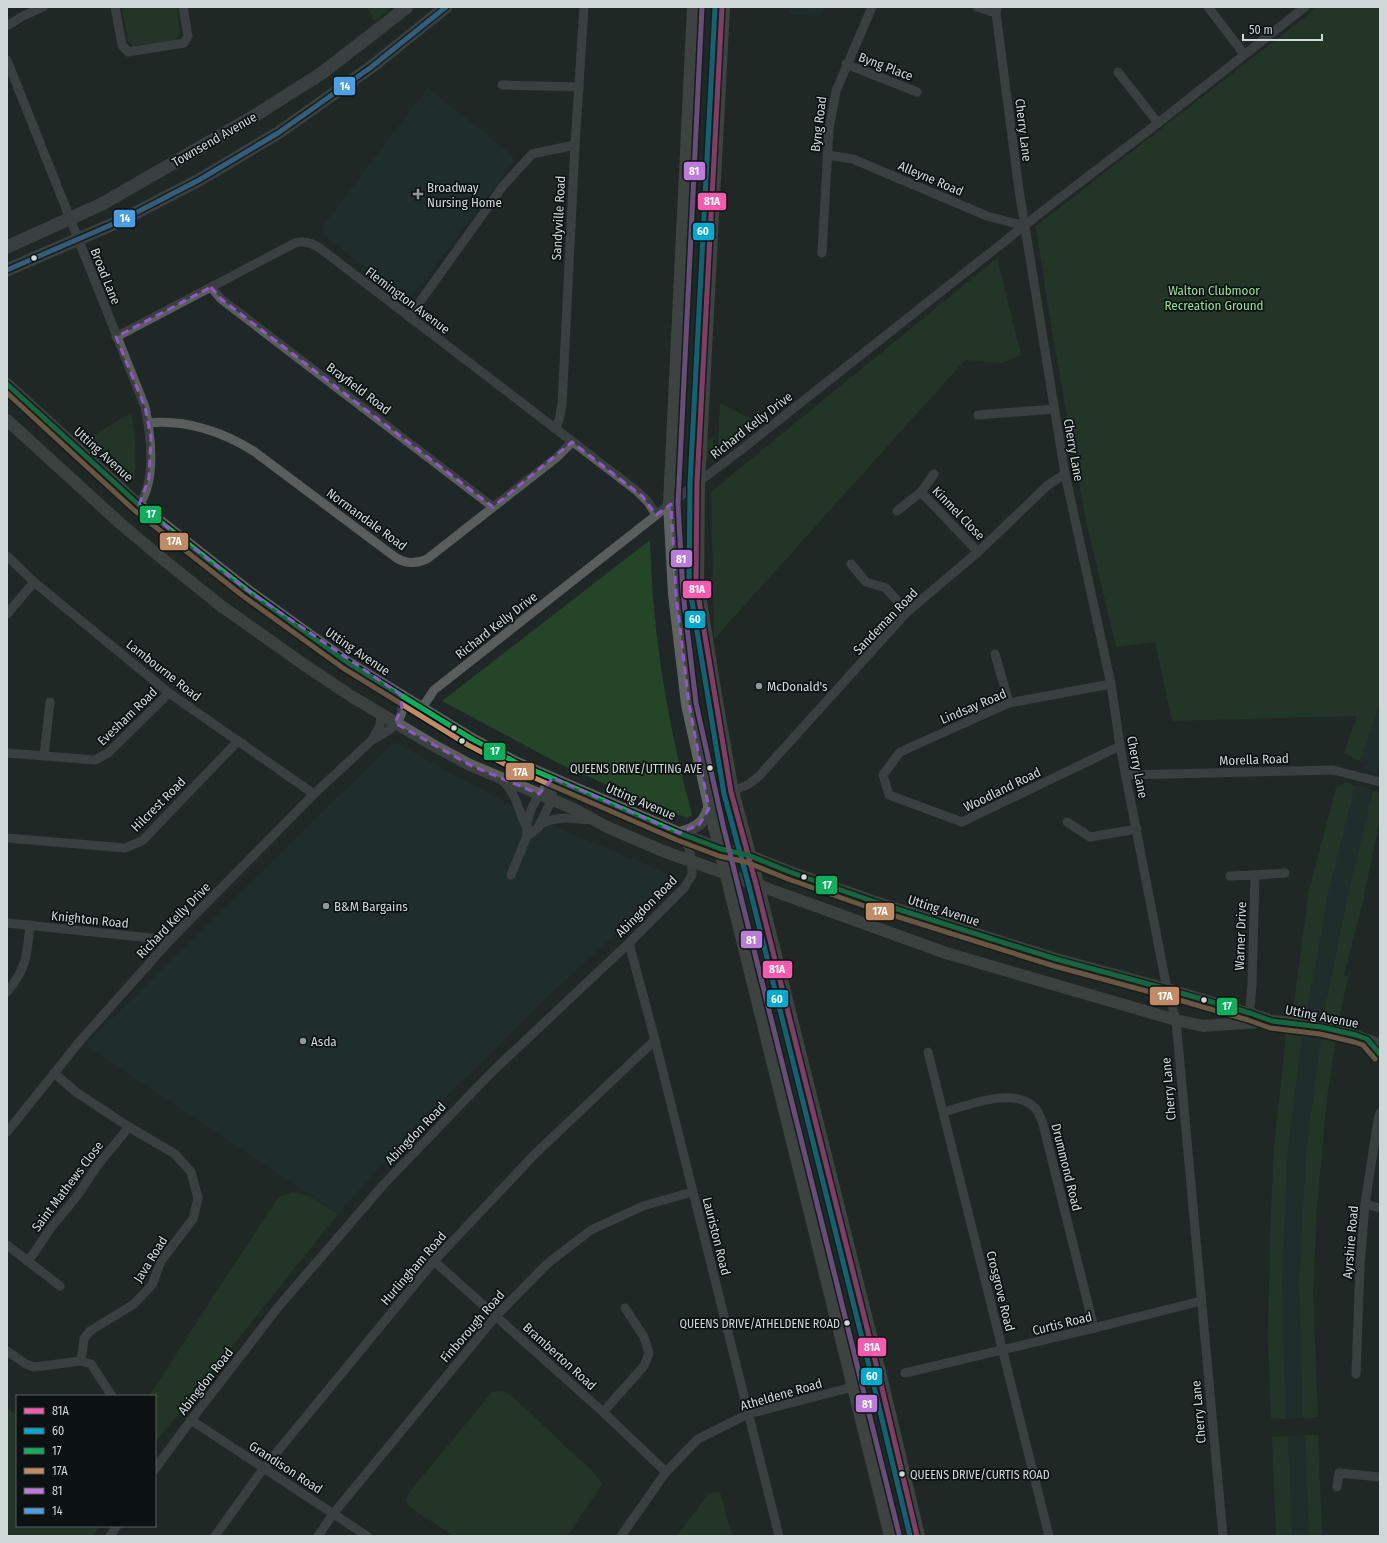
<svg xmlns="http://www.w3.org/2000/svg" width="1387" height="1543" viewBox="0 0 1387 1543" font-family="'Fira Sans Condensed',sans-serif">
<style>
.built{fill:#1e3532}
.green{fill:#244528}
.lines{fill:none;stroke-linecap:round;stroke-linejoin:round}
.street{stroke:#595e5d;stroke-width:9}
.secondary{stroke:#5c5f5e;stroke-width:12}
.primary{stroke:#585e5d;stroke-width:13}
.highway{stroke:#5f6463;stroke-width:16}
.bus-1-casing{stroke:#0b1211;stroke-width:8}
.bus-2-casing{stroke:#0b1211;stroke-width:8}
.bus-3-casing{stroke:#0b1211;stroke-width:8}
.bus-4-casing{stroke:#0b1211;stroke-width:8}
.bus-5-casing{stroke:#0b1211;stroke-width:8}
.bus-6-casing{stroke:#0b1211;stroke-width:8}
.bus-1{stroke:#f75aaf;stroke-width:5}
.bus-2{stroke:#00a9ce;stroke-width:5}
.bus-3{stroke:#0daf5c;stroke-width:5}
.bus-4{stroke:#c18c65;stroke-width:5}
.bus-5{stroke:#bd7bd9;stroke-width:5}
.bus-6{stroke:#4d9ee5;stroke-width:5}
.marked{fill:none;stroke:#9057c5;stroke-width:3;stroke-dasharray:8 5;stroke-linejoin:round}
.poi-dot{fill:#929a99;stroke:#0b1211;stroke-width:1.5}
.bus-dot{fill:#cfd8d7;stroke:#0b1211;stroke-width:1.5}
.labels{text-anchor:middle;stroke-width:3.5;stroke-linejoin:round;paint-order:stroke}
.bus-label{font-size:12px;fill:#cfd8d7;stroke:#0b1211;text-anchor:end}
.street-label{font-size:13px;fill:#cfd8d7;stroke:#0b1211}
.poi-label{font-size:13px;fill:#cfd8d7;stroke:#0b1211;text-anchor:start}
.park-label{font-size:13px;fill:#96dd99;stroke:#0b1211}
.line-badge{stroke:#0b1211;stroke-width:1.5}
.badge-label{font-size:11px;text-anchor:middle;font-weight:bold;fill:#fff}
</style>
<rect width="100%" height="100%" fill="#202827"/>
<g class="built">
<polygon points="789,7 826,7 821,16 789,14"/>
<polygon points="428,88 512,155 514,161 413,295 405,298 324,235 322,227"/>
<polygon points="1380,705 1380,761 1376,773 1363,769 1365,762 1360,761"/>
<polygon points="394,742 534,818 669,874 669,884 558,987 451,1092 377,1170 338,1214 85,1045"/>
<polygon points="1359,785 1373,790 1347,899 1322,1018 1308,1016 1309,1013 1307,1013 1328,894 1355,786 1358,787"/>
<polygon points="1305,1033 1319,1036 1319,1038 1321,1039 1306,1151 1299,1282 1303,1418 1286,1419 1282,1284 1288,1148 1302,1036 1304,1036"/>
<polygon points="1305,1435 1309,1536 1292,1536 1288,1436"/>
</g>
<g class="green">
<polygon points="122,7 177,7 180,33 175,40 133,46 128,41"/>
<polygon points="367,7 391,7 375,22"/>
<polygon points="1318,7 1380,7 1380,704 1360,761 1344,753 1357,716 1172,721 1155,642 1116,647 1086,521 1052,332 1036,226"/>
<polygon points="997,258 1021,355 1002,363 965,360 714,639 711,492"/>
<polygon points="720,403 753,420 718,447"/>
<path d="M131,413c5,23 6,44 3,67l-45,-42z"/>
<polygon points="712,438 713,438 713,454 707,457 705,456 704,442"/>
<path d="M650,540c2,92 18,186 42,275l-5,3 -64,-26 -65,-29 -116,-62z"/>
<polygon points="1346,782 1355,786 1328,894 1307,1013 1293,1010 1309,890 1336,788"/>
<polygon points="1373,790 1380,792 1380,819 1363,901 1344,975 1348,976 1339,1021 1323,1016 1347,899"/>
<polygon points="1286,1034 1302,1036 1288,1148 1282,1284 1286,1419 1271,1418 1268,1337 1271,1210 1274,1147"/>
<polygon points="1321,1039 1336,1041 1327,1098 1317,1206 1313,1293 1318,1417 1303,1418 1299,1282 1306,1151"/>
<polygon points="292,1192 308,1195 338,1214 155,1443 155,1396 149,1396 267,1214 278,1198"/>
<polygon points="503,1391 511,1395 594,1473 602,1484 567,1536 454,1536 410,1507 406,1501 408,1494 492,1392"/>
<polygon points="7,1408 17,1415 17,1526 99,1526 93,1536 7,1536"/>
<polygon points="1305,1435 1318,1435 1322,1536 1309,1536"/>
<polygon points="1288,1436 1292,1536 1276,1536 1272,1437"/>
<polygon points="720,1492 732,1536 677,1536 709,1493"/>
</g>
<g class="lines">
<g class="street">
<polyline points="115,7 122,45 128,52 184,43 188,36 183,7"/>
<polyline points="977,7 996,13"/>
<polyline points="997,7 996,13 1019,190 1065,474 1111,684 1120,746 1167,989 1176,1020 1223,1536"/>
<polyline points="1208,7 1244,54"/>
<polyline points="7,26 23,16 43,7"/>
<path d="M7,60l138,347c6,29 12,72 -6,98"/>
<polyline points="846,64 917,92"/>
<polyline points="1118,72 1158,123"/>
<polyline points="502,85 579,87"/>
<polyline points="827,155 853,159 987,216 1025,226"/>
<polyline points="822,253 829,129 836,91 872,7"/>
<polyline points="211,287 221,299 493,507"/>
<polyline points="409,317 503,186 532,154 575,145"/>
<path d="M116,337l179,-94c10,-3 18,0 26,6l316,242 11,11 8,13"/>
<polyline points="978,415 1054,409"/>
<path d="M149,423c36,-4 75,9 106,29l140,105c10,7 21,7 32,2l129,-101 16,-16"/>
<polyline points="555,429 559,420 562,405 575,145 584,7"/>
<polyline points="921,492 934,474"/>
<polyline points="897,511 921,492 978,552"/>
<polyline points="7,556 34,582 169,693 314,794"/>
<polyline points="851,564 866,582 886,588 907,612"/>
<polyline points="7,614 34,582"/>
<polyline points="995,654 1009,703"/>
<polyline points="1111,684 1009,703 900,752 883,775 889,795 962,822 1120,746"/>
<polyline points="422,708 434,690 697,483 741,450 1048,207 1158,123 1305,7"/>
<polyline points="372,740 380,725 381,715"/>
<polyline points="7,753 95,760 108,753 169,693"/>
<polyline points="44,756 50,702"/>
<polyline points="1127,775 1333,770 1380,782"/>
<path d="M502,780c15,14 15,28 24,46"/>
<polyline points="731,792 749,784 759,776 907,612 978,552 1048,485 1065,474"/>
<polyline points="1067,822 1090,837 1137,829"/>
<path d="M540,824c17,-8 33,-6 51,-4"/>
<path d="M527,836c-3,-22 11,-42 26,-58"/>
<polyline points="7,838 125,848 142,841 238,741"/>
<polyline points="511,875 527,836 538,828 552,799 553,778"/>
<polyline points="1255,875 1285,873"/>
<polyline points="1230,876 1255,875 1252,986 1249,1019"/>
<polyline points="7,923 170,940"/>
<polyline points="629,943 655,1040 779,1536"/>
<path d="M7,992c20,-24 20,-37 23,-67"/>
<polyline points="928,1052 1049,1536"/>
<polyline points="54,1073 76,1092 129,1127 175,1154 191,1172 198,1198 193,1219 161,1261 152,1285 134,1304 90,1331 84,1339 81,1361"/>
<path d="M944,1112c25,-7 70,-26 91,-4 4,4 6,11 8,16l51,204"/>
<path d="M7,1132l73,-91 90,-101 144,-146 58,-54c12,-6 28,-15 30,-29 0,-6 -1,-11 -2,-17"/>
<polyline points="1365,1204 1380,1208"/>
<polyline points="7,1245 60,1286"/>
<polyline points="27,1261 34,1253 50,1229 77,1196 97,1166 129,1127"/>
<polyline points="434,1261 603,1412 666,1472"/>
<polyline points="7,1351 26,1364 34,1367 81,1361 91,1364 112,1396"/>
<polyline points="905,1373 1094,1328 1201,1301"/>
<polyline points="1356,1374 1360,1266 1365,1204 1378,1120 1380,1113"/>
<polyline points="603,1412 644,1366 649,1353 644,1337 625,1308"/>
<polyline points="191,1420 367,1536"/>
<polyline points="155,1469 191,1420 279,1306 384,1184 492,1072 629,943 684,888 692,875 692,862 689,848 679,833"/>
<polyline points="1337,1487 1339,1473 1380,1477"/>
<polyline points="110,1536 117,1526"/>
<polyline points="215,1536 263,1469 434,1261 535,1154 655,1040"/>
<polyline points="318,1536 333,1514 496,1316 547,1264 591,1230 643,1206 692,1192"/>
<polyline points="621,1536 666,1472 698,1439 748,1414 880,1380"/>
</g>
<g class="secondary">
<polyline points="7,384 139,505 247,590 347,662 472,739 517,763 679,833 721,849 748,855 790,872 875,902 1056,959 1167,989 1267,1019"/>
<path d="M7,420l115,105 48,40 50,40 86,61 45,30 80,48 39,21 102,43 35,19 56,24 283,102 230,67 27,6 69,-5c37,3 73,9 108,24"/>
<path d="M679,833c18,-4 28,-12 31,-30"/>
</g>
<g class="primary">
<polyline points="7,247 102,204 251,118 322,73 407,7"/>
<polyline points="7,270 120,221 199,180 278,133 370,68 446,7"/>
</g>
<g class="highway">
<polyline points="695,7 671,504 676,594 689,704 716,827 892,1536"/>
<polyline points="722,7 697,483 696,582 713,690 731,792 756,884 880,1380 917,1536"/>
</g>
<defs>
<polyline id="bus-1" points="722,7 697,483 696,582 731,792 756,884 880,1380 917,1536"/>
<polyline id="bus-2" points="715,7 690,483 689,583 724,794 749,886 873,1382 910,1536"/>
<polyline id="bus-3" points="7,384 139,505 247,590 347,662 472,739 517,763 679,833 721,849 748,855 790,872 875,902 1056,959 1167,989 1250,1013 1272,1021 1321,1027 1356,1035 1367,1039 1380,1054"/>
<polyline id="bus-4" points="7,393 134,510 243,596 343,668 468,745 514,769 677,840 719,856 746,862 788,879 873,909 1054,966 1165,996 1248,1020 1270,1028 1320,1034 1354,1042 1363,1045 1375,1059"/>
<polyline id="bus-5" points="702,7 678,504 683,593 696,703 723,825 899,1534"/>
<polyline id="bus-6" points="7,270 120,221 199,180 278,133 370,68 446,7"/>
</defs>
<use href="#bus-1" class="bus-1-casing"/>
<use href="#bus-2" class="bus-2-casing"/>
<use href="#bus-3" class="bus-3-casing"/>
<use href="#bus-4" class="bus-4-casing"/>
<use href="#bus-5" class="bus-5-casing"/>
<use href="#bus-6" class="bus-6-casing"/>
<use href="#bus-1" class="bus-1"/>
<use href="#bus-2" class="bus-2"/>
<use href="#bus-3" class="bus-3"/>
<use href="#bus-4" class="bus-4"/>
<use href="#bus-5" class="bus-5"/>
<use href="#bus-6" class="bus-6"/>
</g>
<path d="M0 0H1387V1543H0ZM211,287l10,12 272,208 79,-65 70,54 14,19 15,-11 5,90 13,110 20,105 -10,16 -20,8 -126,-55 -14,16 -69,-29 -75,-42 7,-16 -2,-13 -153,-104 -108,-85 10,-27 2,-41 -6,-30 -29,-70z" fill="#202827" fill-opacity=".55" fill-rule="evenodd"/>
<path class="marked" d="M211,287l10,12 272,208 79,-65 70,54 14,19 15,-11 5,90 13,110 20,105 -10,16 -20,8 -126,-55 -14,16 -69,-29 -75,-42 7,-16 -2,-13 -153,-104 -108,-85 10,-27 2,-41 -6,-30 -29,-70z"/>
<g class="poi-dot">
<path d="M416 188h4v4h4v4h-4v4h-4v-4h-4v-4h4z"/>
<circle cx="759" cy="686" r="4"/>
<circle cx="326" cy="906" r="4"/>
<circle cx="303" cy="1041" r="4"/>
</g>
<g class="bus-dot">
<circle cx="34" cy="258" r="3.5"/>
<circle cx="454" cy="728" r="3.5"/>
<circle cx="462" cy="741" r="3.5"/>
<circle cx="710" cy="768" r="3.5"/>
<circle cx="804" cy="877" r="3.5"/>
<circle cx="1204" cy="1000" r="3.5"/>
<circle cx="847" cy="1323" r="3.5"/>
<circle cx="902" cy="1474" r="3.5"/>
</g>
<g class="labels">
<g class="bus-label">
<text x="702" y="773">QUEENS DRIVE/UTTING AVE</text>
<text x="840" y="1328">QUEENS DRIVE/ATHELDENE ROAD</text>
<text x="910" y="1479" text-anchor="start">QUEENS DRIVE/CURTIS ROAD</text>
</g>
<g class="street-label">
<text transform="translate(886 66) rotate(21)" y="5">Byng Place</text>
<text transform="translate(818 124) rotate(-83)" y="5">Byng Road</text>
<text transform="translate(1024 130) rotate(83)" y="5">Cherry Lane</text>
<text transform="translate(214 139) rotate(-30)" y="5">Townsend Avenue</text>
<text transform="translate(931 178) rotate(23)" y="5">Alleyne Road</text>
<text transform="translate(558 218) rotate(-87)" y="5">Sandyville Road</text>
<text transform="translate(106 276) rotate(68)" y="5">Broad Lane</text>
<text transform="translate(408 300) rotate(37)" y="5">Flemington Avenue</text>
<text transform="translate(359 388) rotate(37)" y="5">Brayfield Road</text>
<text transform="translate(751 425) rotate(-38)" y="5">Richard Kelly Drive</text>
<text transform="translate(1074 450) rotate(80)" y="5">Cherry Lane</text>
<text transform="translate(104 454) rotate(42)" y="5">Utting Avenue</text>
<text transform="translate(959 513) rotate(46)" y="5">Kinmel Close</text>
<text transform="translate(367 519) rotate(36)" y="5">Normandale Road</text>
<text transform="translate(885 621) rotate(-46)" y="5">Sandeman Road</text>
<text transform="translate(496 625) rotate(-38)" y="5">Richard Kelly Drive</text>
<text transform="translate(358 651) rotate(34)" y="5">Utting Avenue</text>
<text transform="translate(164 670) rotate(38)" y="5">Lambourne Road</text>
<text transform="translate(973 706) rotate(-23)" y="5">Lindsay Road</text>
<text transform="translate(127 716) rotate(-44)" y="5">Evesham Road</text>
<text transform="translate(1254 759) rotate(-2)" y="5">Morella Road</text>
<text transform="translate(1138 767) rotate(79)" y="5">Cherry Lane</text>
<text transform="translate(1002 789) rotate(-26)" y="5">Woodland Road</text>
<text transform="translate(641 801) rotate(23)" y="5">Utting Avenue</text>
<text transform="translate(158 804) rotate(-45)" y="5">Hilcrest Road</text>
<text transform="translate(646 906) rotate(-45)" y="5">Abingdon Road</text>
<text transform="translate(944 910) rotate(18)" y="5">Utting Avenue</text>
<text transform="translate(90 919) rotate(6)" y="5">Knighton Road</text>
<text transform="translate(173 920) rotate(-46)" y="5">Richard Kelly Drive</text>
<text transform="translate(1240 936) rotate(-88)" y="5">Warner Drive</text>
<text transform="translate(1322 1016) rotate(11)" y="5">Utting Avenue</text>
<text transform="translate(1168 1089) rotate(-95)" y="5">Cherry Lane</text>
<text transform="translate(415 1133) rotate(-46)" y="5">Abingdon Road</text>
<text transform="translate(1067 1167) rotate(76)" y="5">Drummond Road</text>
<text transform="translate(67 1186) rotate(-53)" y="5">Saint Mathews Close</text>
<text transform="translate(717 1236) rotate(76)" y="5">Lauriston Road</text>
<text transform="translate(1350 1242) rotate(-85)" y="5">Ayrshire Road</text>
<text transform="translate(150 1259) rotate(-58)" y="5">Java Road</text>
<text transform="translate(413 1268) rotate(-49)" y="5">Hurlingham Road</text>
<text transform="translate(1001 1291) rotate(76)" y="5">Crosgrove Road</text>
<text transform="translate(1062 1323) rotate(-14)" y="5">Curtis Road</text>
<text transform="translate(472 1326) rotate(-49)" y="5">Finborough Road</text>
<text transform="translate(560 1356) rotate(42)" y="5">Bramberton Road</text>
<text transform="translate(205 1381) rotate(-52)" y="5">Abingdon Road</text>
<text transform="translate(781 1394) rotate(-16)" y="5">Atheldene Road</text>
<text transform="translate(1198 1412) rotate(-95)" y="5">Cherry Lane</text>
<text transform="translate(286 1467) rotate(33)" y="5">Grandison Road</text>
</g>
<g class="poi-label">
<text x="427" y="192">Broadway<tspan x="427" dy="15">Nursing Home</tspan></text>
<text x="767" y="691">McDonald's</text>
<text x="334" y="911">B&amp;M Bargains</text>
<text x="311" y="1046">Asda</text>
</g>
<g class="park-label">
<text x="1214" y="295">Walton Clubmoor<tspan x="1214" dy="15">Recreation Ground</tspan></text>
</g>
</g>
<g class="line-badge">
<rect x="333" y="76" width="23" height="20" rx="4" fill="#4d9ee5"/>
<rect x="683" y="161" width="23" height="20" rx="4" fill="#bd7bd9"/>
<rect x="697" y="192" width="30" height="19" rx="4" fill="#f75aaf"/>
<rect x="113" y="209" width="23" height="19" rx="4" fill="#4d9ee5"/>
<rect x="692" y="222" width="23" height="19" rx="4" fill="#00a9ce"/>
<rect x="139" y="505" width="23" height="19" rx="4" fill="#0daf5c"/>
<rect x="159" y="532" width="30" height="19" rx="4" fill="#c18c65"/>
<rect x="670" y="549" width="23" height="19" rx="4" fill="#bd7bd9"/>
<rect x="682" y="580" width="30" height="19" rx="4" fill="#f75aaf"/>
<rect x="684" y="610" width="22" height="19" rx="4" fill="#00a9ce"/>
<rect x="483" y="742" width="23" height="19" rx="4" fill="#0daf5c"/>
<rect x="505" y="762" width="30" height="19" rx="4" fill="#c18c65"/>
<rect x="815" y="875" width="23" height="20" rx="4" fill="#0daf5c"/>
<rect x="865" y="902" width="30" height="19" rx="4" fill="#c18c65"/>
<rect x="740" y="930" width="23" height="19" rx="4" fill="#bd7bd9"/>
<rect x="762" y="960" width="31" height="19" rx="4" fill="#f75aaf"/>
<rect x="1149" y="986" width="31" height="20" rx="4" fill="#c18c65"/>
<rect x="766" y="989" width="23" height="19" rx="4" fill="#00a9ce"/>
<rect x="1216" y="997" width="22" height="19" rx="4" fill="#0daf5c"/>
<rect x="857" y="1337" width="30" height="20" rx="4" fill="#f75aaf"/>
<rect x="860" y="1367" width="23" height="19" rx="4" fill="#00a9ce"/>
<rect x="855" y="1394" width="23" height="19" rx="4" fill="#bd7bd9"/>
</g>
<g class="badge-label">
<text x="345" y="90">14</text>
<text x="694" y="175">81</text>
<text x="712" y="205">81A</text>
<text x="125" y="222">14</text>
<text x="703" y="235">60</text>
<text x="151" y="518">17</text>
<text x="174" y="545">17A</text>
<text x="681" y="563">81</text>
<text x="697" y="593">81A</text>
<text x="695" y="623">60</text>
<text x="495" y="755">17</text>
<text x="520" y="776">17A</text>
<text x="827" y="889">17</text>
<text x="880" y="915">17A</text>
<text x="751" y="944">81</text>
<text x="777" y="973">81A</text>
<text x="1165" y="1000">17A</text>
<text x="777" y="1003">60</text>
<text x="1227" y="1010">17</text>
<text x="872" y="1351">81A</text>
<text x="872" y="1380">60</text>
<text x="867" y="1408">81</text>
</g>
<rect width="1387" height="1543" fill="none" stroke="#cfd8d7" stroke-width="16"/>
<rect x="16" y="1395" width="140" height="132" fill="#0b1211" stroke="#596160"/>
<rect x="24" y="1408" width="20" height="6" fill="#f75aaf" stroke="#596160"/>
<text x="52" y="1415" font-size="12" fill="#cfd8d7">81A</text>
<rect x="24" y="1428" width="20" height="6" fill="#00a9ce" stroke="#596160"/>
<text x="52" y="1435" font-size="12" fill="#cfd8d7">60</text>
<rect x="24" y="1448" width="20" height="6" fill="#0daf5c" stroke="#596160"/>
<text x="52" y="1455" font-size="12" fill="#cfd8d7">17</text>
<rect x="24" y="1468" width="20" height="6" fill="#c18c65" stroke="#596160"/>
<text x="52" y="1475" font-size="12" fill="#cfd8d7">17A</text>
<rect x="24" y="1488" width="20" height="6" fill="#bd7bd9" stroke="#596160"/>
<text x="52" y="1495" font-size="12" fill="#cfd8d7">81</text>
<rect x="24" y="1508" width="20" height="6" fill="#4d9ee5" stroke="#596160"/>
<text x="52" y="1515" font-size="12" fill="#cfd8d7">14</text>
<path d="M1243 34v6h79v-6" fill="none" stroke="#cfd8d7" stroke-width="2"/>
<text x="1249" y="34" font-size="12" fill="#cfd8d7" stroke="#0b1211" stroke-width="3" paint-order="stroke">50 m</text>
</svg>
